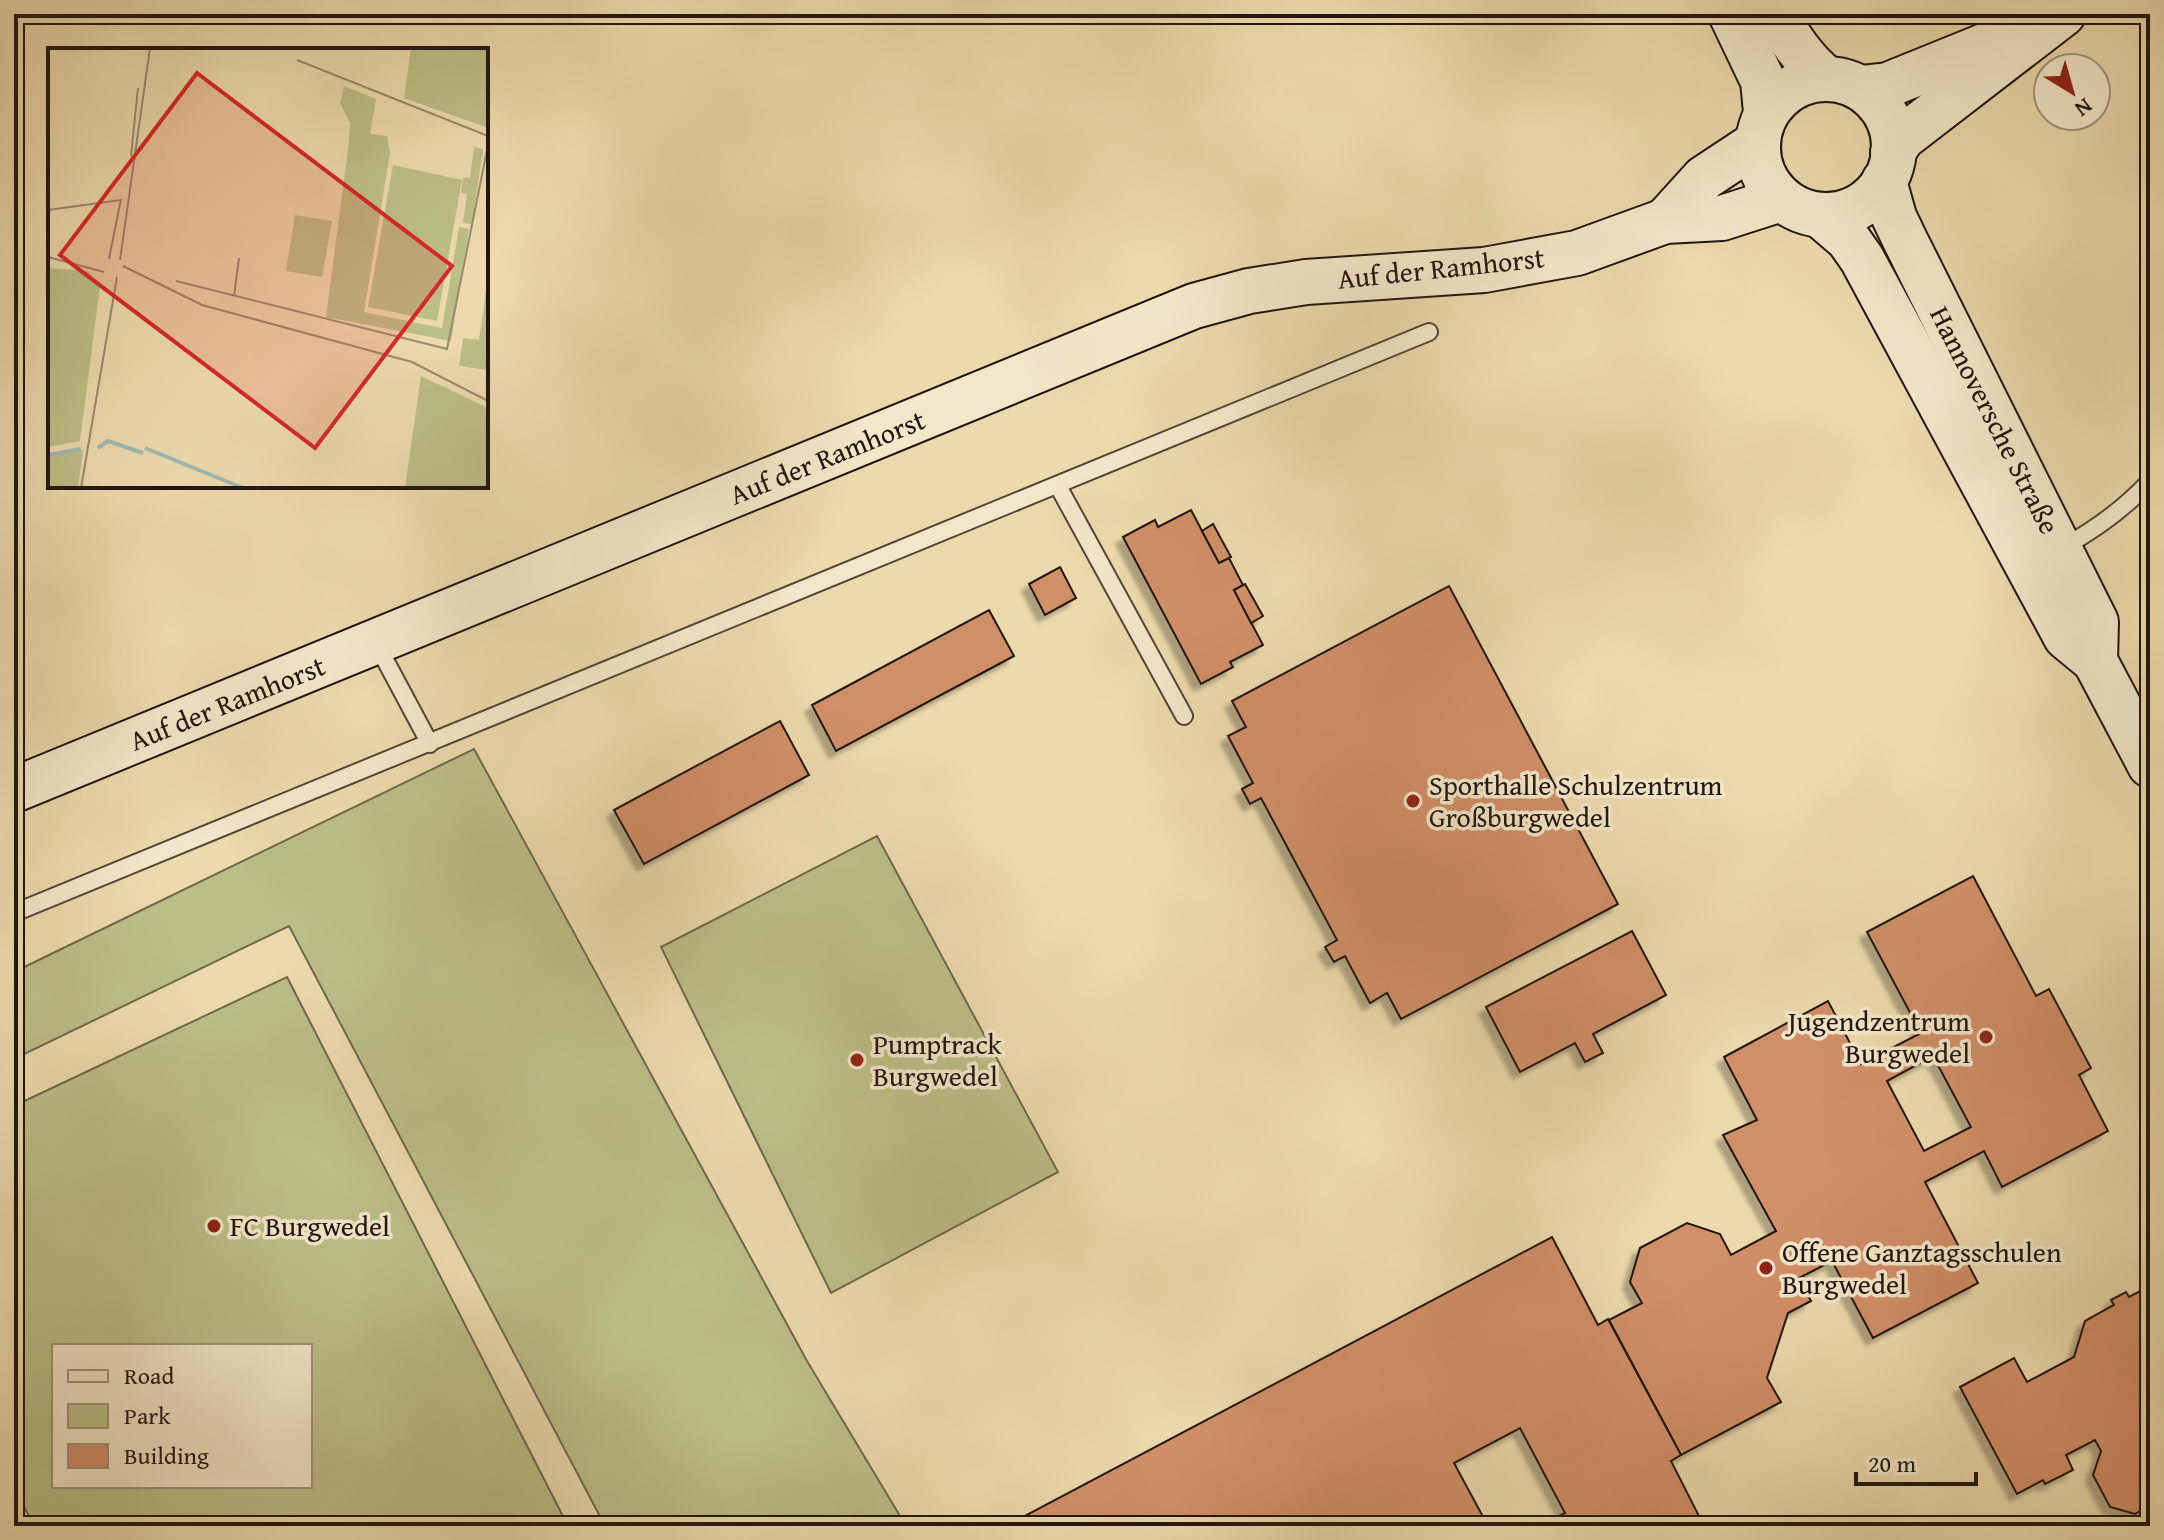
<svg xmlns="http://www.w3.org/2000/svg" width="2164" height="1540" viewBox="0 0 2164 1540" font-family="'Gentium Book Plus',serif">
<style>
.green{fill:#bcbe87;stroke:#6e6a4c;stroke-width:2;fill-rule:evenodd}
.building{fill:#d18f68;stroke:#201510;stroke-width:2;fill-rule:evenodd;filter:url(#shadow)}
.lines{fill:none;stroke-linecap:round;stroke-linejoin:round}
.lane-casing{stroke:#534637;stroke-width:20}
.secondary-casing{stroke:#201510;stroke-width:48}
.lane{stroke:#f3e7c9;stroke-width:16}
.secondary{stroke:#f3e7c9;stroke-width:44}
.poi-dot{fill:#8f2418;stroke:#f3e7c9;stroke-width:3}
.labels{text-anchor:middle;stroke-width:7;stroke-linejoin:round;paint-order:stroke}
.street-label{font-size:28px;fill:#201510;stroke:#f3e7c9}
.poi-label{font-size:28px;fill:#201510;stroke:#f3e7c9;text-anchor:start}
.inset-river{fill:none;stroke:#9eb8b6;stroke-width:4}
.inset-road{fill:none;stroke:#9a8b6e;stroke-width:2}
.view{fill:#d62828;fill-opacity:0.15;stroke:#d62828;stroke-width:4}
.inset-edge{fill:none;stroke:#201510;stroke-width:4}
</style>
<defs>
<filter id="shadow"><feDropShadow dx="-7" dy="7" stdDeviation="2" flood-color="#0004"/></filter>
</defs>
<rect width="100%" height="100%" fill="#ecdaac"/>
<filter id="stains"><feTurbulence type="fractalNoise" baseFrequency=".0025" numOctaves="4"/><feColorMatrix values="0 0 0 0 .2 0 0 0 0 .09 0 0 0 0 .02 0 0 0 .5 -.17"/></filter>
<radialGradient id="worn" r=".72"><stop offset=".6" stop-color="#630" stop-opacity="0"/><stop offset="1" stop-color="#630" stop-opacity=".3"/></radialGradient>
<g class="green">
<polygon points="474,749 807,1361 906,1526 605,1526 289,926 14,1059 14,972"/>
<polygon points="877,836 1058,1172 831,1293 661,947"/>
<path d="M287,977l281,549h-534l-20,-39v-381zM54,1346h256v140h-256z"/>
</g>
<g class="building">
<polygon points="1191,510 1219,563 1229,558 1243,585 1234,590 1263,645 1230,662 1233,667 1201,684 1123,537 1155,520 1158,527"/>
<polygon points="1213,524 1231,557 1219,563 1202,531"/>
<polygon points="1060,567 1076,598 1045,615 1029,584"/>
<polygon points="1245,584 1263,616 1251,623 1234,590"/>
<polygon points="1449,586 1618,904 1401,1019 1387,993 1370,1003 1345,956 1334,962 1325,947 1337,940 1261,798 1250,804 1242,789 1253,783 1228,736 1246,727 1232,701"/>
<polygon points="989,610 1014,656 836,751 812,705"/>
<polygon points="780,721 809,775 644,864 614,810"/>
<path d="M1973,876l63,120 13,-7 42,79 -12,7 29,56 -106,56 -18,-36 -59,31 53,101 -105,55 -41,-77 -33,17 12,23 -23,12 -21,65 14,24 -100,53 -72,-135 33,-17 -12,-21 10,-34 47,-25 33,11 11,21 45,-24 -53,-96 34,-15 -33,-63 104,-56 33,63 60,-31 -54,-101zM1933,1056l38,71 -47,24 -37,-70z"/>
<polygon points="1632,931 1666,995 1593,1034 1603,1053 1585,1062 1575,1043 1520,1072 1486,1007"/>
<polygon points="1552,1237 1598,1325 1608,1319 1681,1455 1671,1461 1704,1526 1540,1526 1565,1513 1520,1428 1454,1463 1488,1526 1342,1526 1341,1523 1336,1526 1006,1526"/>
<polygon points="2150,1286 2150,1506 2135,1514 2110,1507 2093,1475 2101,1451 2095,1440 2066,1455 2073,1470 2045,1484 2043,1480 2017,1494 1960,1387 2014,1358 2027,1382 2074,1357 2085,1321 2114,1305 2111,1300 2126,1292 2129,1297"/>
</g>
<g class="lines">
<defs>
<g id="lane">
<polyline points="1058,486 1184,716"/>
<path d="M2060,549c35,-19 63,-39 90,-68"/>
<polyline points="376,643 430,744"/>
<polyline points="14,913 1429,332"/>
</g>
<g id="secondary">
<polyline points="1731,14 1763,81 1766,112"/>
<path d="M1775,14c14,23 30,48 51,64"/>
<circle cx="1826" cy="147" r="68"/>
<polyline points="1861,88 1888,85 2009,36"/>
<polyline points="1893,152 1902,138 2063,14"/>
<polyline points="1884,181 1894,217 1905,240 2096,622 2095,661"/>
<polyline points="1820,215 1848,239 1862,259 2066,637 2095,661 2150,765"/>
<polyline points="1665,221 1704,178 1757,143"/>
<polyline points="14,790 1194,306 1249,291 1306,282 1484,270 1577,253 1665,221 1722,218 1781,199"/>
</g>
</defs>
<use href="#lane" class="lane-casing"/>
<use href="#secondary" class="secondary-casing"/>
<use href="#lane" class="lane"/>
<use href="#secondary" class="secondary"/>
</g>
<g class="poi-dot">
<circle cx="1413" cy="801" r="8"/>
<circle cx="1986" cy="1037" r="8"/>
<circle cx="857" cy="1060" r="8"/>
<circle cx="214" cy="1226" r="8"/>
<circle cx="1766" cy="1268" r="8"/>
</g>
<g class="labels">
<g class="street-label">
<text transform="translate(1441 268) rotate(-6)" y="10">Auf der Ramhorst</text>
<text transform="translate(1995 420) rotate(63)" y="10">Hannoversche Straße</text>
<text transform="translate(827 457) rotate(-22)" y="10">Auf der Ramhorst</text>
<text transform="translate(227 703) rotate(-22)" y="10">Auf der Ramhorst</text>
</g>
<g class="poi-label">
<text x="1429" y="795">Sporthalle Schulzentrum<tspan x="1429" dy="32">Großburgwedel</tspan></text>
<text x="1970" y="1031" text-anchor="end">Jugendzentrum<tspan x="1970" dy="32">Burgwedel</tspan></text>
<text x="873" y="1054">Pumptrack<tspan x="873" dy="32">Burgwedel</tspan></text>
<text x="230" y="1236">FC Burgwedel</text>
<text x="1782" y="1262">Offene Ganztagsschulen<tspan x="1782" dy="32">Burgwedel</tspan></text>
</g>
</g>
<g transform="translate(48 48)">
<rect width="440" height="440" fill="#ecdaac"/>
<path d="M363,0h77v80l-84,-30zM296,38l32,13 -6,35 17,2 3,17 -26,159 78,16 17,-101 10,2 -18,112 -125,-24 23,-175 1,-19 -10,-20zM426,99l9,2 -11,75 -9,-1 4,-29 -6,-1 2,-16 7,1zM345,117l69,15 -25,141 -69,-14zM247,167l37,6 -10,56 -36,-6zM0,220l40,3 12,15 -20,155 -32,6zM440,228v94l-29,-4 4,-28 16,2zM373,328l67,32v80h-83zM35,402l-5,38h-30v-33z" fill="#bcbe87"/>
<path class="inset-river" d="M50,400l10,-7 35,12M97,400l98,40M0,407l33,-6"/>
<path class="inset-road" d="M249,12l191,76M83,108l7,-68M0,162l73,-10M0,209l56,15M61,211l12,-60M72,212l30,-212M75,218l79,39 210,57 76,39M128,233l271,68 41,-204M186,248l5,-38M33,440l36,-211"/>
<path class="view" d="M149,25l255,193 -137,182 -255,-193z"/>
<rect width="440" height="440" class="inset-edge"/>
</g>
<rect width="2164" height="1540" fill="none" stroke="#ecdaac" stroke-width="48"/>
<rect x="16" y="16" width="2132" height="1508" fill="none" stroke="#201510" stroke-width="4"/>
<rect x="24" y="24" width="2116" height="1492" fill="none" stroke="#201510" stroke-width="2"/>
<rect x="52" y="1344" width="260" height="144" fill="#f3e7c9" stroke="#9f937f" stroke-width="2"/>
<rect x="68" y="1370" width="40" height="12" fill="#f3e7c9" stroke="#9f937f" stroke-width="2"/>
<text x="124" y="1384" font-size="24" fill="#201510">Road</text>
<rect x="68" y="1404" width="40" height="24" fill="#bcbe87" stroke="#9f937f" stroke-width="2"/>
<text x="124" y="1424" font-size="24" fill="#201510">Park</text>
<rect x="68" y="1444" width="40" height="24" fill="#d18f68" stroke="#9f937f" stroke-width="2"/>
<text x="124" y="1464" font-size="24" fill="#201510">Building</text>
<g transform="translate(2072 92) rotate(143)"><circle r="38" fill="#f3e7c9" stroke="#9f937f" stroke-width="2"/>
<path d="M0-6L14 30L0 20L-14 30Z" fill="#8f2418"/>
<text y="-12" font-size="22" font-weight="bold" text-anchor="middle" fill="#201510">N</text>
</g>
<path d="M1856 1472v12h120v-12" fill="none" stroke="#201510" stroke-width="4"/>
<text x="1868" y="1472" font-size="24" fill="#201510" stroke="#f3e7c9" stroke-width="6" paint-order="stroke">20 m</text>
<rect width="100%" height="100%" filter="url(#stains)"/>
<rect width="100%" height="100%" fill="url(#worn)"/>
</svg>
